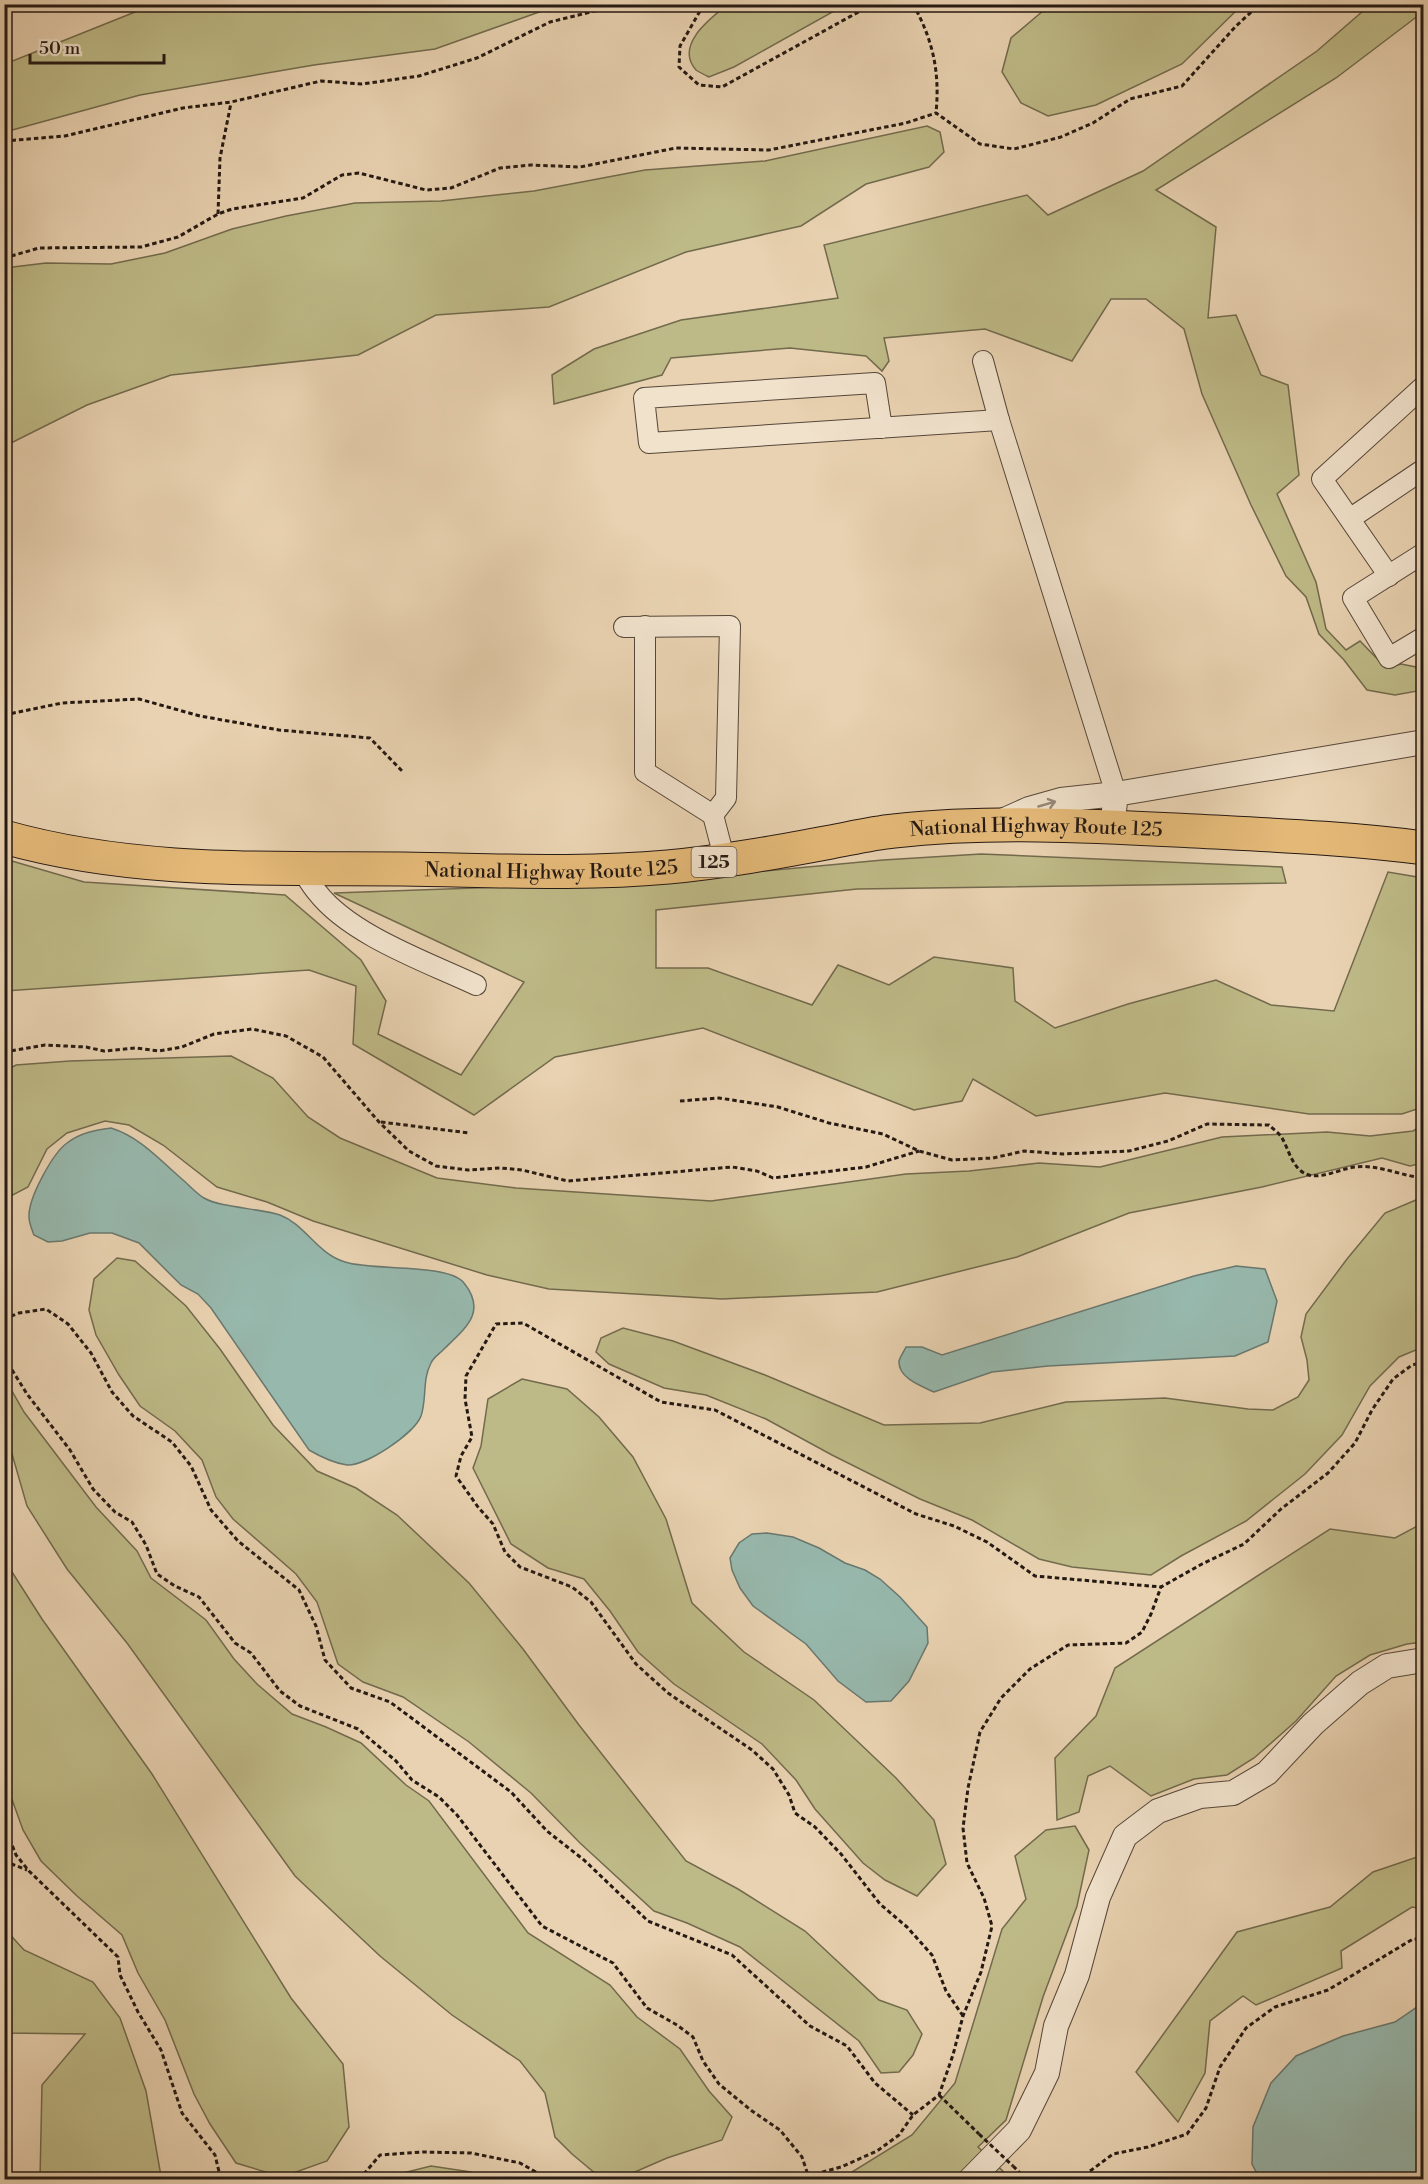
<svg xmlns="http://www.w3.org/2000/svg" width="1428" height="2184" viewBox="0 0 1428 2184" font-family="'Libre Bodoni',serif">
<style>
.green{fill:#beba87;stroke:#726a4d;stroke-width:1.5}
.water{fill:#97b8ad;stroke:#69786f;stroke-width:1.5}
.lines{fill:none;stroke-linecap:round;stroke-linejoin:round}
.minor-casing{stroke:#56473a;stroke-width:22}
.tertiary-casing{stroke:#56473a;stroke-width:26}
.trunk-casing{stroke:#251913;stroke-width:35}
.path{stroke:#251913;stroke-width:3;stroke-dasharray:4.5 3;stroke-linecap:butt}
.minor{stroke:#f1e2cc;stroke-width:20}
.tertiary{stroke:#f1e2cc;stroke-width:24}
.trunk{stroke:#e4b978;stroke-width:33}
.path-bridge{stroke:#251913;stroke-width:3;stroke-dasharray:4.5 3;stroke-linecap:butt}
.oneway{stroke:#958879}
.labels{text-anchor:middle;stroke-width:4.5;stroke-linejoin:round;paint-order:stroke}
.shield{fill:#f1e2cc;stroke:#62554a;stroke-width:1.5}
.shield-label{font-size:18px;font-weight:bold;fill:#251913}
.street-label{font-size:20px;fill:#251913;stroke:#f1e2cc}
</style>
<rect width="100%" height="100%" fill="#e9d2b1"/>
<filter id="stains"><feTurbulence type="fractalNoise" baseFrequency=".00333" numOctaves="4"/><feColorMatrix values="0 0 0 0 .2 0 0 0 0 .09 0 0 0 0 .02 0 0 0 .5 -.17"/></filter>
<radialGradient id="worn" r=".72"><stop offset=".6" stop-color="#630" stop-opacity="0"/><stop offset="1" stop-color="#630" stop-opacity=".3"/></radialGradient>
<g class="green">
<polygon points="149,4 559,4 559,5 435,49 314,65 140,95 5,132 5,64 140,10"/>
<path d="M727,5v-1l118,1 -111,62 -25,10c-4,-2 -10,-5 -13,-7 -22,-25 15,-52 31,-65z"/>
<polygon points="1050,5 1050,4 1242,5 1182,64 1096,105 1048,116 1021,103 1002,72 1011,38"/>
<polygon points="1370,5 1423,5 1423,12 1336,78 1156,190 1216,227 1208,318 1236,315 1261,375 1288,385 1299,475 1277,494 1316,582 1326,629 1346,650 1360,641 1386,668 1401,664 1416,667 1423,690 1395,695 1367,690 1344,660 1319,634 1306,597 1286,576 1251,505 1202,394 1184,329 1146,299 1111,299 1072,361 985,329 884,338 889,361 882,371 866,356 790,348 671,358 662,375 554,404 552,375 594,349 681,320 838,298 824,245 1027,195 1048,215 1143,171 1317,51"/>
<polygon points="927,126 940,132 944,152 929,167 866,184 801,226 686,252 549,307 436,315 358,355 171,375 87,405 5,446 5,268 46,263 111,264 165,253 232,229 286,216 355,203 441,201 534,191 645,170 765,161"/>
<polygon points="981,854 1282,867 1286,883 857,889 656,910 656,968 708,968 812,1005 838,965 889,985 934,957 1013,968 1015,1001 1055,1028 1128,1004 1216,980 1271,1005 1334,1011 1388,872 1423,878 1423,1107 1402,1114 1309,1114 1165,1093 1036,1116 973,1079 962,1101 914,1110 703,1028 555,1057 474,1115 353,1044 356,986 309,970 5,991 5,859 84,882 285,895 361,960 386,1001 378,1034 461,1075 524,982 334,893 646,882 883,860"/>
<polygon points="231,1056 273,1078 308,1117 340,1138 437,1178 516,1188 711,1201 906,1174 969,1171 1039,1163 1100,1167 1222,1137 1327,1132 1370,1136 1413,1131 1423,1125 1423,1163 1410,1166 1382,1158 1262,1187 1129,1213 1017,1257 877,1292 722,1299 549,1289 487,1275 313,1221 267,1202 217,1187 163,1145 129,1125 105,1121 67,1133 47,1149 28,1187 9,1197 5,1195 5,1071 16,1065 70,1061"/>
<polygon points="1423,1197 1423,1347 1399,1357 1370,1386 1342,1435 1305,1474 1246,1521 1181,1556 1151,1575 1072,1567 1039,1559 972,1520 920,1499 832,1455 766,1419 706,1395 664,1388 609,1364 596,1352 601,1338 623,1328 673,1341 765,1375 884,1425 980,1423 1066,1402 1165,1398 1248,1409 1273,1410 1298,1397 1309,1380 1307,1360 1301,1337 1306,1314 1347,1259 1385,1213"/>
<polygon points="117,1258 135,1261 186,1306 220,1349 273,1425 317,1471 356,1488 397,1515 469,1583 523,1649 579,1725 686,1861 738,1889 805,1931 879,2000 907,2010 922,2034 913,2055 899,2072 881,2073 859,2041 740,1947 687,1923 654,1911 580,1843 531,1793 469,1742 403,1697 363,1682 338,1664 317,1602 296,1574 233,1519 216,1497 202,1460 175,1431 140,1406 119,1375 96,1335 89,1310 94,1279"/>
<polygon points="4,1377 24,1412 96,1507 137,1551 151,1578 206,1620 234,1659 257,1684 292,1714 326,1727 361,1743 406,1785 429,1801 528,1933 610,1985 637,2017 680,2049 709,2091 732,2117 722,2140 667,2158 628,2175 596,2174 572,2154 555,2137 545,2093 520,2061 452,2015 380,1956 295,1876 127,1643 67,1569 27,1506 10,1447 5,1440"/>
<polygon points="522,1379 567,1389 599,1417 633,1457 666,1519 692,1603 744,1652 814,1700 896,1778 934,1820 946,1864 917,1896 885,1880 863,1863 815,1809 796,1780 762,1744 674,1684 638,1652 610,1611 584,1579 548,1568 511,1544 473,1468 481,1446 488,1399"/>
<polygon points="1423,1523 1423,1642 1407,1644 1370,1655 1336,1676 1296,1721 1254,1758 1227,1775 1194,1779 1151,1796 1110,1766 1088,1776 1079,1812 1057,1820 1055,1758 1096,1716 1115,1668 1330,1529 1395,1538"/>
<polygon points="5,1561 42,1619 152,1774 291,1998 343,2064 349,2127 327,2161 282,2177 236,2163 210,2124 194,2094 165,2020 138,1973 122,1935 77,1896 41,1861 23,1830 5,1780"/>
<polygon points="1075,1826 1089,1850 1077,1906 1043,1997 1006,2120 978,2147 1011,2179 839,2180 912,2135 955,2083 1002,1929 1026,1899 1015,1856 1046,1830"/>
<polygon points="1423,1855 1423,1909 1412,1907 1341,1951 1342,1968 1256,2005 1243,1996 1210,2021 1205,2073 1178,2122 1136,2072 1237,1932 1330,1907 1373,1872"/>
<polygon points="4,1928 24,1950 93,1982 120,2018 146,2091 161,2176 158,2179 40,2179 42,2085 85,2034 5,2033"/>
<polygon points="431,2166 471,2172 489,2179 387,2179 391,2176"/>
</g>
<g class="water">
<path d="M111,1128c29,9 49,32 72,52 7,6 14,14 21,18 17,10 55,10 76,17 26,10 36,38 65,47 26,9 104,1 119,21 24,30 0,46 -21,67 -4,4 -10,8 -12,13 -9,17 -4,36 -10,53 -7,18 -55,50 -74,49 -14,-2 -26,-8 -38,-15l-98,-142 -13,-14 -17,-9 -42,-42 -27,-10h-22l-28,8 -14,1 -14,-7c-2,-5 -5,-12 -5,-18 -1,-18 23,-63 38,-74 13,-10 28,-13 44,-15z"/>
<path d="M1236,1266l29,3 12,32 -9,41 -33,14 -187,10 -56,6 -58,20c-13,-6 -36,-14 -35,-31 1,-4 5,-10 7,-14h16l20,8 252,-79z"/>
<polygon points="767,1533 793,1537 819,1548 845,1563 865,1570 880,1579 900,1597 927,1627 928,1643 909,1681 891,1701 866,1702 838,1681 806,1644 753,1606 740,1588 732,1570 730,1558 739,1543 752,1534"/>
<polygon points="1423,2003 1423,2179 1260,2179 1252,2164 1253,2127 1271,2083 1296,2056 1343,2036 1395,2022"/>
</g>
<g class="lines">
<defs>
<g id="minor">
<polyline points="983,361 999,420 1116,794"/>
<polyline points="882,428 875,383 644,398 649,443 999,420"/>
<polyline points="1351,518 1424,469"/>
<polyline points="1424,553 1353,598 1389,658 1424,637"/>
<polyline points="1389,576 1322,479 1424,386"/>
<polyline points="645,626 645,772 713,815"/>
<polyline points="624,627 730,626 726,798 713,815 725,861"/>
<path d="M301,869c5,7 10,16 16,23 33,43 110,70 159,93"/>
</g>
<g id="tertiary">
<polyline points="1000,822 1029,809 1061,800 1116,794"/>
<polyline points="1112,827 1116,794 1424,742"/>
<polyline points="970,2180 1019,2130 1047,2073 1056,2026 1077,1975 1098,1897 1125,1836 1158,1811 1200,1796 1233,1793 1267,1773 1313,1724 1360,1683 1387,1666 1424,1660"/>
</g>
<g id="trunk">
<path id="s1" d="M4,837c131,37 265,31 399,32 88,1 177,6 265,-2 55,-5 109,-15 163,-25 21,-4 42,-9 63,-11 100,-11 202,-5 301,0 76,4 153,7 229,17"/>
</g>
</defs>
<use href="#minor" class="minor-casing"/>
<use href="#tertiary" class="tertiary-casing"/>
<use href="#trunk" class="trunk-casing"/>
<g class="path">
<polyline points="702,4 700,11 680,46 679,67 699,85 722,87 873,4"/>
<path d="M913,4c20,36 27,68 23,109"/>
<polyline points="4,141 65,136 183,108 231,102 321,81 362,84 419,76 477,58 550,22 599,10 608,4"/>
<polyline points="218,214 220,158 231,103"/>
<polyline points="4,258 39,248 141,247 178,237 218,214 232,209 303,198 342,175 359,173 426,190 451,188 500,168 531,165 580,167 676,148 769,150 906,123 936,113 980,144 1014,149 1061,137 1093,123 1130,99 1182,86 1236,26 1260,4"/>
<polyline points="4,715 62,703 139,699 200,716 279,730 370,738 404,773"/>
<polyline points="4,1052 45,1045 86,1047 104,1051 136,1048 159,1051 182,1047 214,1034 252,1029 286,1036 323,1057 379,1122 409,1151 436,1166 468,1170 501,1168 522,1170 568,1181 732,1167 757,1171 773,1178 866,1167 919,1151"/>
<path d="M680,1101l39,-3 59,9 51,16 54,11 36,17 33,9 41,-2 31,-7 39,3 66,-3 39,-10 39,-17 62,1c4,4 10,8 13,13 6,10 9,25 19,33 15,12 37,-2 54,-4 23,-3 46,9 69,11"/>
<polyline points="381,1122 469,1133"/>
<polyline points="4,1319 19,1313 46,1309 68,1324 91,1353 112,1392 133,1416 172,1442 191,1466 211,1510 238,1541 299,1590 316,1626 325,1660 351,1688 390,1702 511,1792 547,1831 584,1860 648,1921 732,1955 810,2026 847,2046 875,2083 913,2115"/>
<polyline points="4,1357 27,1394 70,1450 93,1489 115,1512 132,1522 146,1545 157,1574 175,1586 199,1597 235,1643 251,1653 280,1691 300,1706 358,1729 396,1761 412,1780 439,1797 457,1815 542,1926 613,1963 647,2008 677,2025 693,2037 703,2061 719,2084 752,2111 780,2130 802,2157 808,2175"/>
<polyline points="4,1825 16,1855 29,1871 118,1957 120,1975 138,2012 161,2050 182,2113 215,2155 221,2180"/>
<polyline points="4,1861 27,1870"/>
<polyline points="963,2016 946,1991 932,1955 907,1927 880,1904 841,1854 815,1827 795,1813 789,1795 773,1769 752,1750 668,1693 636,1664 591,1602 572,1587 520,1567 505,1552 493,1524 478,1507 456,1476 461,1456 472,1437 465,1399 466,1376 496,1324 523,1323 661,1402 715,1410 916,1514 954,1526 987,1542 1035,1576 1161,1587"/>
<polyline points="939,2095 979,2134"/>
<polyline points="1013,2166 1027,2180"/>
<polyline points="359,2180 380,2155 423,2152 471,2153 520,2163 550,2180"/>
<polyline points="793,2180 841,2167 877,2151 899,2135 913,2115 939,2095 953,2055 963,2016 981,1972 992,1926 984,1898 967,1863 963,1828 968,1788 980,1732 1001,1698 1030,1669 1068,1645 1126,1643 1142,1632 1151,1614 1161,1587 1202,1564 1244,1544 1281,1509 1328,1473 1355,1443 1372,1410 1393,1379 1412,1365 1424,1362"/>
<polyline points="1078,2180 1113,2154 1148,2147 1187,2134 1206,2108 1220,2067 1246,2028 1275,2007 1328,1990 1413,1939 1424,1939"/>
</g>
<use href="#minor" class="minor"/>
<use href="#tertiary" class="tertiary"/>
<use href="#trunk" class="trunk"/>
<polyline class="path-bridge" points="979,2134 1013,2166"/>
</g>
<defs><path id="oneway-shaft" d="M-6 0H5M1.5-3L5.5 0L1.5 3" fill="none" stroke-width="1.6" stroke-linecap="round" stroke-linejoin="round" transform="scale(1.5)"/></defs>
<use class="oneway" href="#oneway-shaft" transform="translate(1047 804) rotate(-16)"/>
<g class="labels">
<rect class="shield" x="691.5" y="847" width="45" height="30" rx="4.5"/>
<g class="shield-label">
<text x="714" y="868">125</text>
</g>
<g class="street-label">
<text dy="7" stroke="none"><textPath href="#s1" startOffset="1038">National Highway Route 125</textPath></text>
<text dy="7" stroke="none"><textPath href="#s1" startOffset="550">National Highway Route 125</textPath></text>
</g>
</g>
<rect width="1428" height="2184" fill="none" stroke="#e9d2b1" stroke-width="24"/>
<rect x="6" y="6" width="1416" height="2172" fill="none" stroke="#251913" stroke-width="3"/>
<rect x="12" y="12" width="1404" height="2160" fill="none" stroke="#251913" stroke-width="1.5"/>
<path d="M30 54v9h134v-9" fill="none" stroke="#251913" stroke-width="3"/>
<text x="39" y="54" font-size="18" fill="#251913" stroke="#f1e2cc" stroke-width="4.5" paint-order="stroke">50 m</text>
<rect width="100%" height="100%" filter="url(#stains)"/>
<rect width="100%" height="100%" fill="url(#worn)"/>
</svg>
